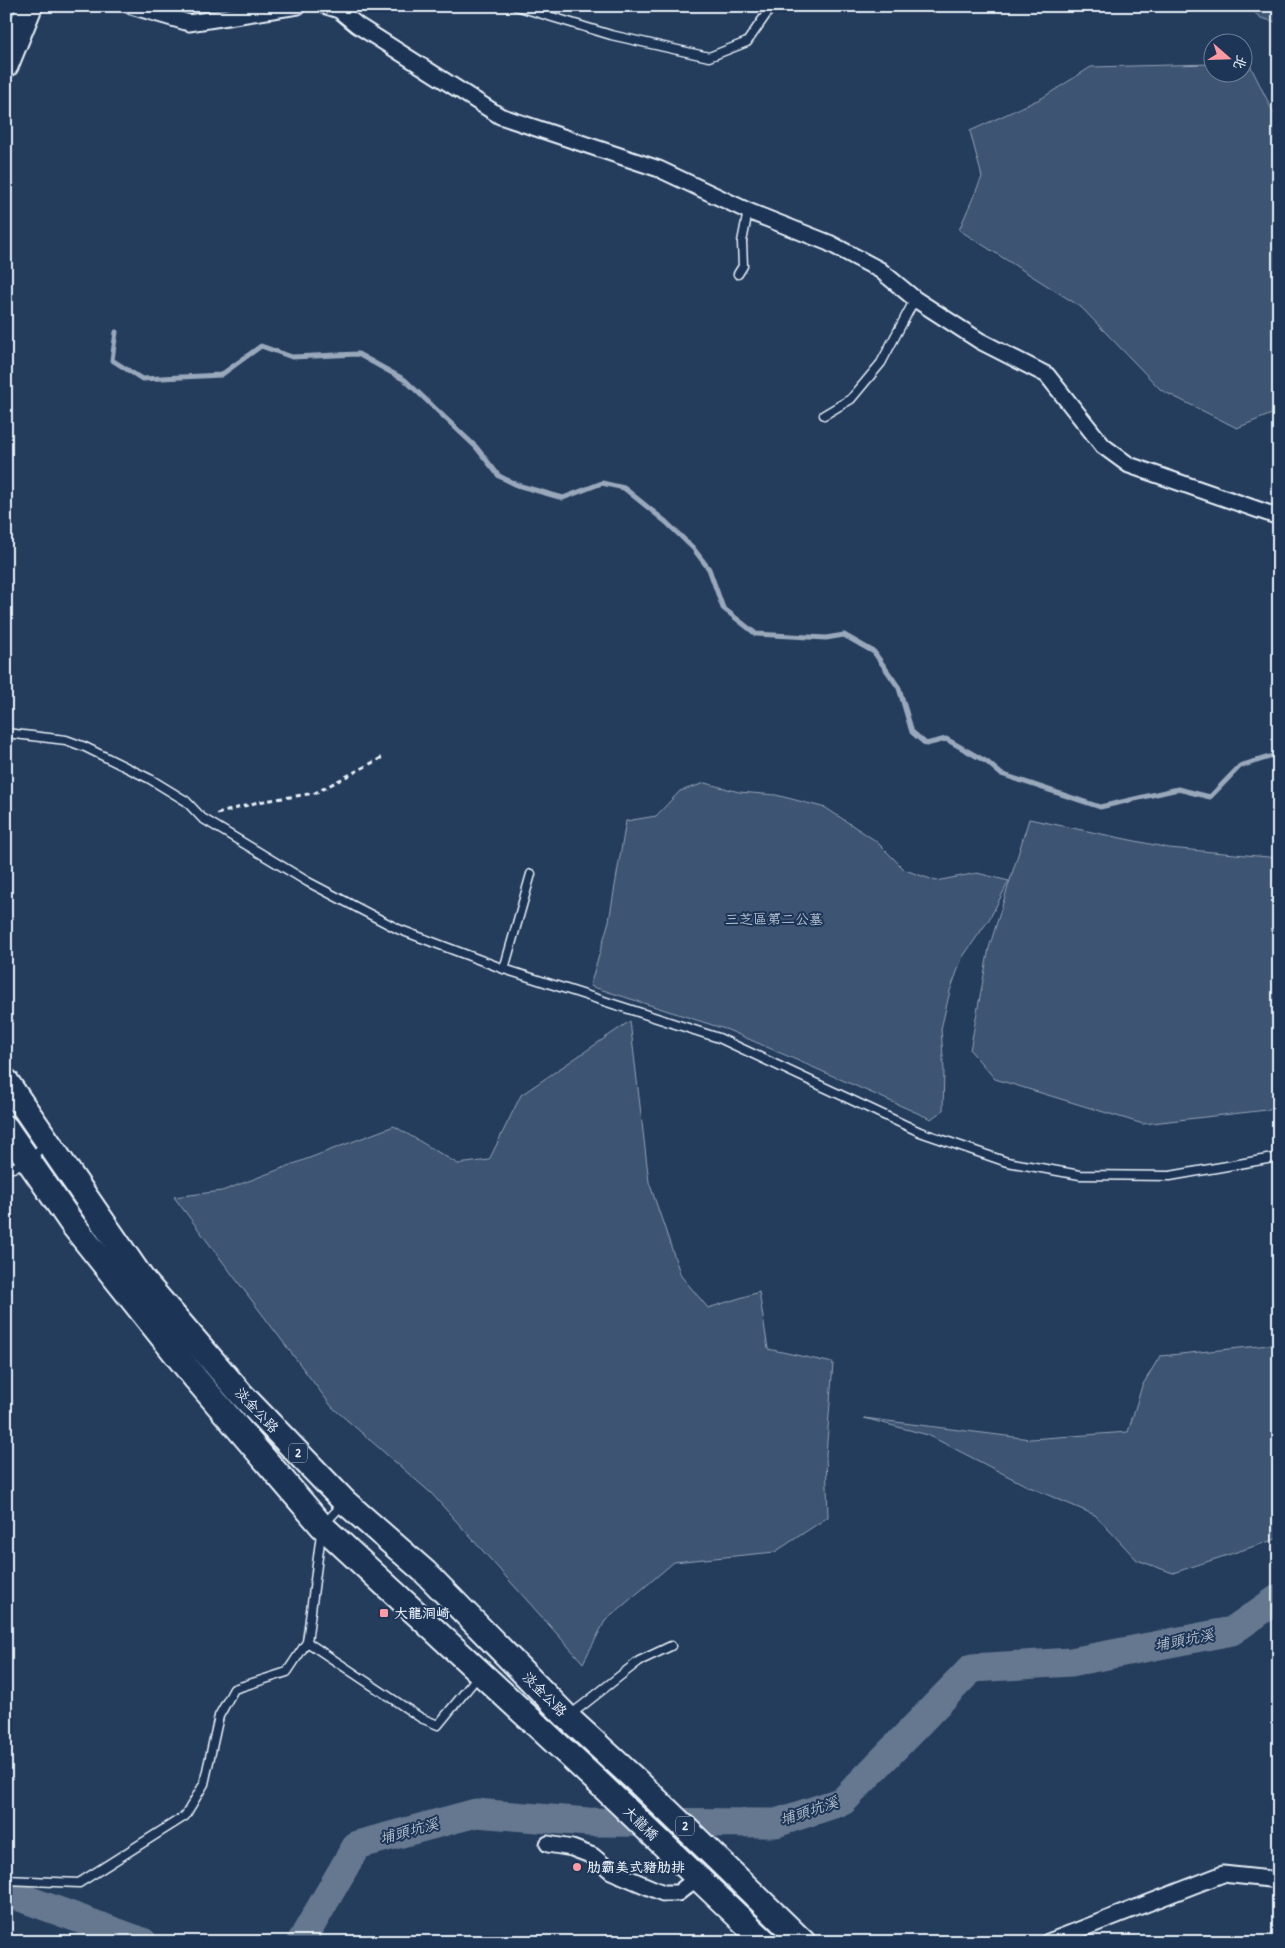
<svg xmlns="http://www.w3.org/2000/svg" width="1285" height="1948" viewBox="0 0 1285 1948" font-family="'Patrick Hand','LXGW WenKai TC',sans-serif">
<style>
.green{fill:#3e5472;stroke:#93a2b5}
.lines{fill:none;stroke-linecap:round;stroke-linejoin:round}
.stream{stroke:#99a8ba;stroke-width:5}
.river{stroke:#657890;stroke-width:29}
.lane-casing{stroke:#e8f1f8;stroke-width:11}
.street-casing{stroke:#e8f1f8;stroke-width:19}
.primary-casing{stroke:#e8f1f8;stroke-width:28}
.path{stroke:#e8f1f8;stroke-width:3;stroke-dasharray:5 4;stroke-linecap:butt}
.lane{stroke:#1d3557;stroke-width:8}
.street{stroke:#1d3557;stroke-width:15}
.primary{stroke:#1d3557;stroke-width:24}
.poi-dot{fill:#ff9aa2;stroke:#1d3557;stroke-width:2}
.labels{text-anchor:middle;stroke-width:4;stroke-linejoin:round;paint-order:stroke}
.shield{fill:#1d3557;stroke:#abb9c8;stroke-width:1}
.shield-label{font-size:12px;font-weight:bold;fill:#e8f1f8}
.park-label{font-size:14px;fill:#b5c2d0;stroke:#1d3557}
.street-label{font-size:14px;fill:#e8f1f8;stroke:#1d3557}
.poi-label{font-size:14px;font-weight:bold;fill:#e8f1f8;stroke:#1d3557;text-anchor:start}
.water-label{font-size:15px;font-style:italic;fill:#b4c1ce;stroke:#1d3557}
</style>
<rect width="100%" height="100%" fill="#253d5d"/>
<filter id="ink" filterUnits="userSpaceOnUse"><feTurbulence type="fractalNoise" baseFrequency=".02" numOctaves="2"/><feDisplacementMap in="SourceGraphic" scale="10" xChannelSelector="R" yChannelSelector="G"/><feConvolveMatrix kernelMatrix="1 2 1 2 8 2 1 2 1" color-interpolation-filters="sRGB"/></filter>
<g filter="url(#ink)">
<g class="green">
<polygon points="1247,6 1279,6 1279,23 1261,18"/>
<polygon points="1243,63 1249,63 1279,124 1279,411 1237,428 1161,390 1081,307 959,230 982,177 970,131 1042,98 1091,67 1212,64 1212,72 1242,72"/>
<polygon points="705,783 739,792 776,795 826,808 876,841 905,870 936,881 977,873 1009,881 990,918 962,958 950,991 941,1029 944,1071 943,1110 931,1119 728,1030 590,986 609,921 626,821 656,816 680,791"/>
<polygon points="1029,819 1169,848 1279,858 1279,1104 1267,1110 1143,1124 995,1079 970,1050 989,948"/>
<polygon points="630,1021 649,1182 681,1276 708,1308 759,1292 768,1349 833,1363 826,1455 828,1517 775,1552 674,1562 605,1621 583,1663 432,1494 332,1407 174,1197 222,1191 394,1126 458,1164 489,1160 521,1095"/>
<polygon points="1279,1344 1279,1538 1173,1573 1137,1560 1095,1515 1027,1486 928,1435 864,1418 1030,1439 1128,1432 1142,1386 1160,1356"/>
</g>
<g class="lines">
<g class="stream">
<polyline points="116,332 112,360 142,379 221,375 261,346 292,357 358,354 405,380 476,447 499,476 517,485 563,498 602,483 624,488 666,522 693,548 709,569 723,608 756,634 826,638 844,635 874,652 899,688 912,732 926,744 946,739 987,762 1001,774 1100,807 1178,789 1210,797 1240,766 1279,754"/>
<polyline points="6,1896 31,1901"/>
</g>
<g class="river">
<polyline points="6,1892 143,1942"/>
<polyline points="301,1942 357,1845 476,1813 588,1822 776,1823 843,1801 972,1668 1071,1662 1232,1631 1279,1598"/>
</g>
<defs>
<g id="lane">
<polyline points="516,6 611,35 709,57 747,42 772,6"/>
<polyline points="738,274 743,266 742,242 748,211"/>
<polyline points="824,415 851,399 881,363 915,299"/>
<polyline points="6,733 66,740 85,747 150,779 186,801 202,818 308,882 398,929 504,969 719,1038 920,1132 1007,1162 1080,1175 1170,1176 1279,1157"/>
<polyline points="504,969 531,874"/>
<polyline points="6,1167 13,1168 29,1159 46,1144"/>
<polyline points="307,1642 421,1718 438,1725 479,1675"/>
<polyline points="569,1716 639,1661 671,1646"/>
<polyline points="6,1880 79,1883 185,1816 204,1784 219,1716 234,1689 287,1672 307,1642 322,1526 344,1503"/>
</g>
<g id="street">
<polyline points="131,6 189,23 298,6"/>
<polyline points="326,6 339,10 357,25 500,116 659,169 748,211 829,243 880,270 915,299 980,341 1047,375 1103,446 1129,465 1279,517"/>
<polyline points="548,1844 572,1848 593,1856 611,1871 663,1893 678,1893 698,1877"/>
<polyline points="1048,1942 1223,1874 1279,1880"/>
</g>
<g id="primary">
<polyline points="6,65 30,6"/>
<polyline points="6,1081 142,1279 241,1394 345,1502 425,1572 567,1717 639,1783 803,1942"/>
<polyline points="6,1128 73,1225 196,1379 322,1526 598,1782 765,1942"/>
</g>
</defs>
<use href="#lane" class="lane-casing"/>
<use href="#street" class="street-casing"/>
<use href="#primary" class="primary-casing"/>
<polyline class="path" points="217,814 258,802 315,793 385,756"/>
<use href="#lane" class="lane"/>
<use href="#street" class="street"/>
<use href="#primary" class="primary"/>
</g>
</g>
<g class="poi-dot">
<rect x="379" y="1608" width="10" height="10" rx="2.5"/>
<circle cx="577" cy="1867" r="5"/>
</g>
<g class="labels">
<g class="shield">
<rect x="289" y="1443.5" width="18" height="19" rx="4"/>
<rect x="676" y="1816.5" width="18" height="19" rx="4"/>
</g>
<g class="shield-label">
<text x="298" y="1457">2</text>
<text x="685" y="1830">2</text>
</g>
<g class="park-label">
<text x="774" y="924">三芝區第二公墓</text>
</g>
<g class="street-label">
<text transform="translate(257 1410) rotate(47)" y="5">淡金公路</text>
<text transform="translate(545 1694) rotate(45)" y="5">淡金公路</text>
<text transform="translate(641 1823) rotate(44)" y="5">大龍橋</text>
</g>
<g class="poi-label">
<text x="394" y="1618">大龍洞崎</text>
<text x="587" y="1872">肋霸美式豬肋排</text>
</g>
<g class="water-label">
<text transform="translate(1184 1640) rotate(-11)" y="5">埔頭坑溪</text>
<text transform="translate(809 1811) rotate(-18)" y="5">埔頭坑溪</text>
<text transform="translate(409 1831) rotate(-15)" y="5">埔頭坑溪</text>
</g>
</g>
<rect width="1285" height="1948" fill="none" stroke="#1d3557" stroke-width="25"/>
<rect x="12" y="12" width="1260" height="1923" fill="none" stroke="#e8f1f8" stroke-width="2" filter="url(#ink)"/>
<g transform="translate(1228 58) rotate(110)"><circle r="24" fill="#1d3557" stroke="#6e8097"/>
<path d="M0-4L9 19L0 12L-9 19Z" fill="#ff9aa2"/>
<text y="-8" font-size="14" font-weight="bold" text-anchor="middle" fill="#e8f1f8">北</text>
</g>
</svg>
